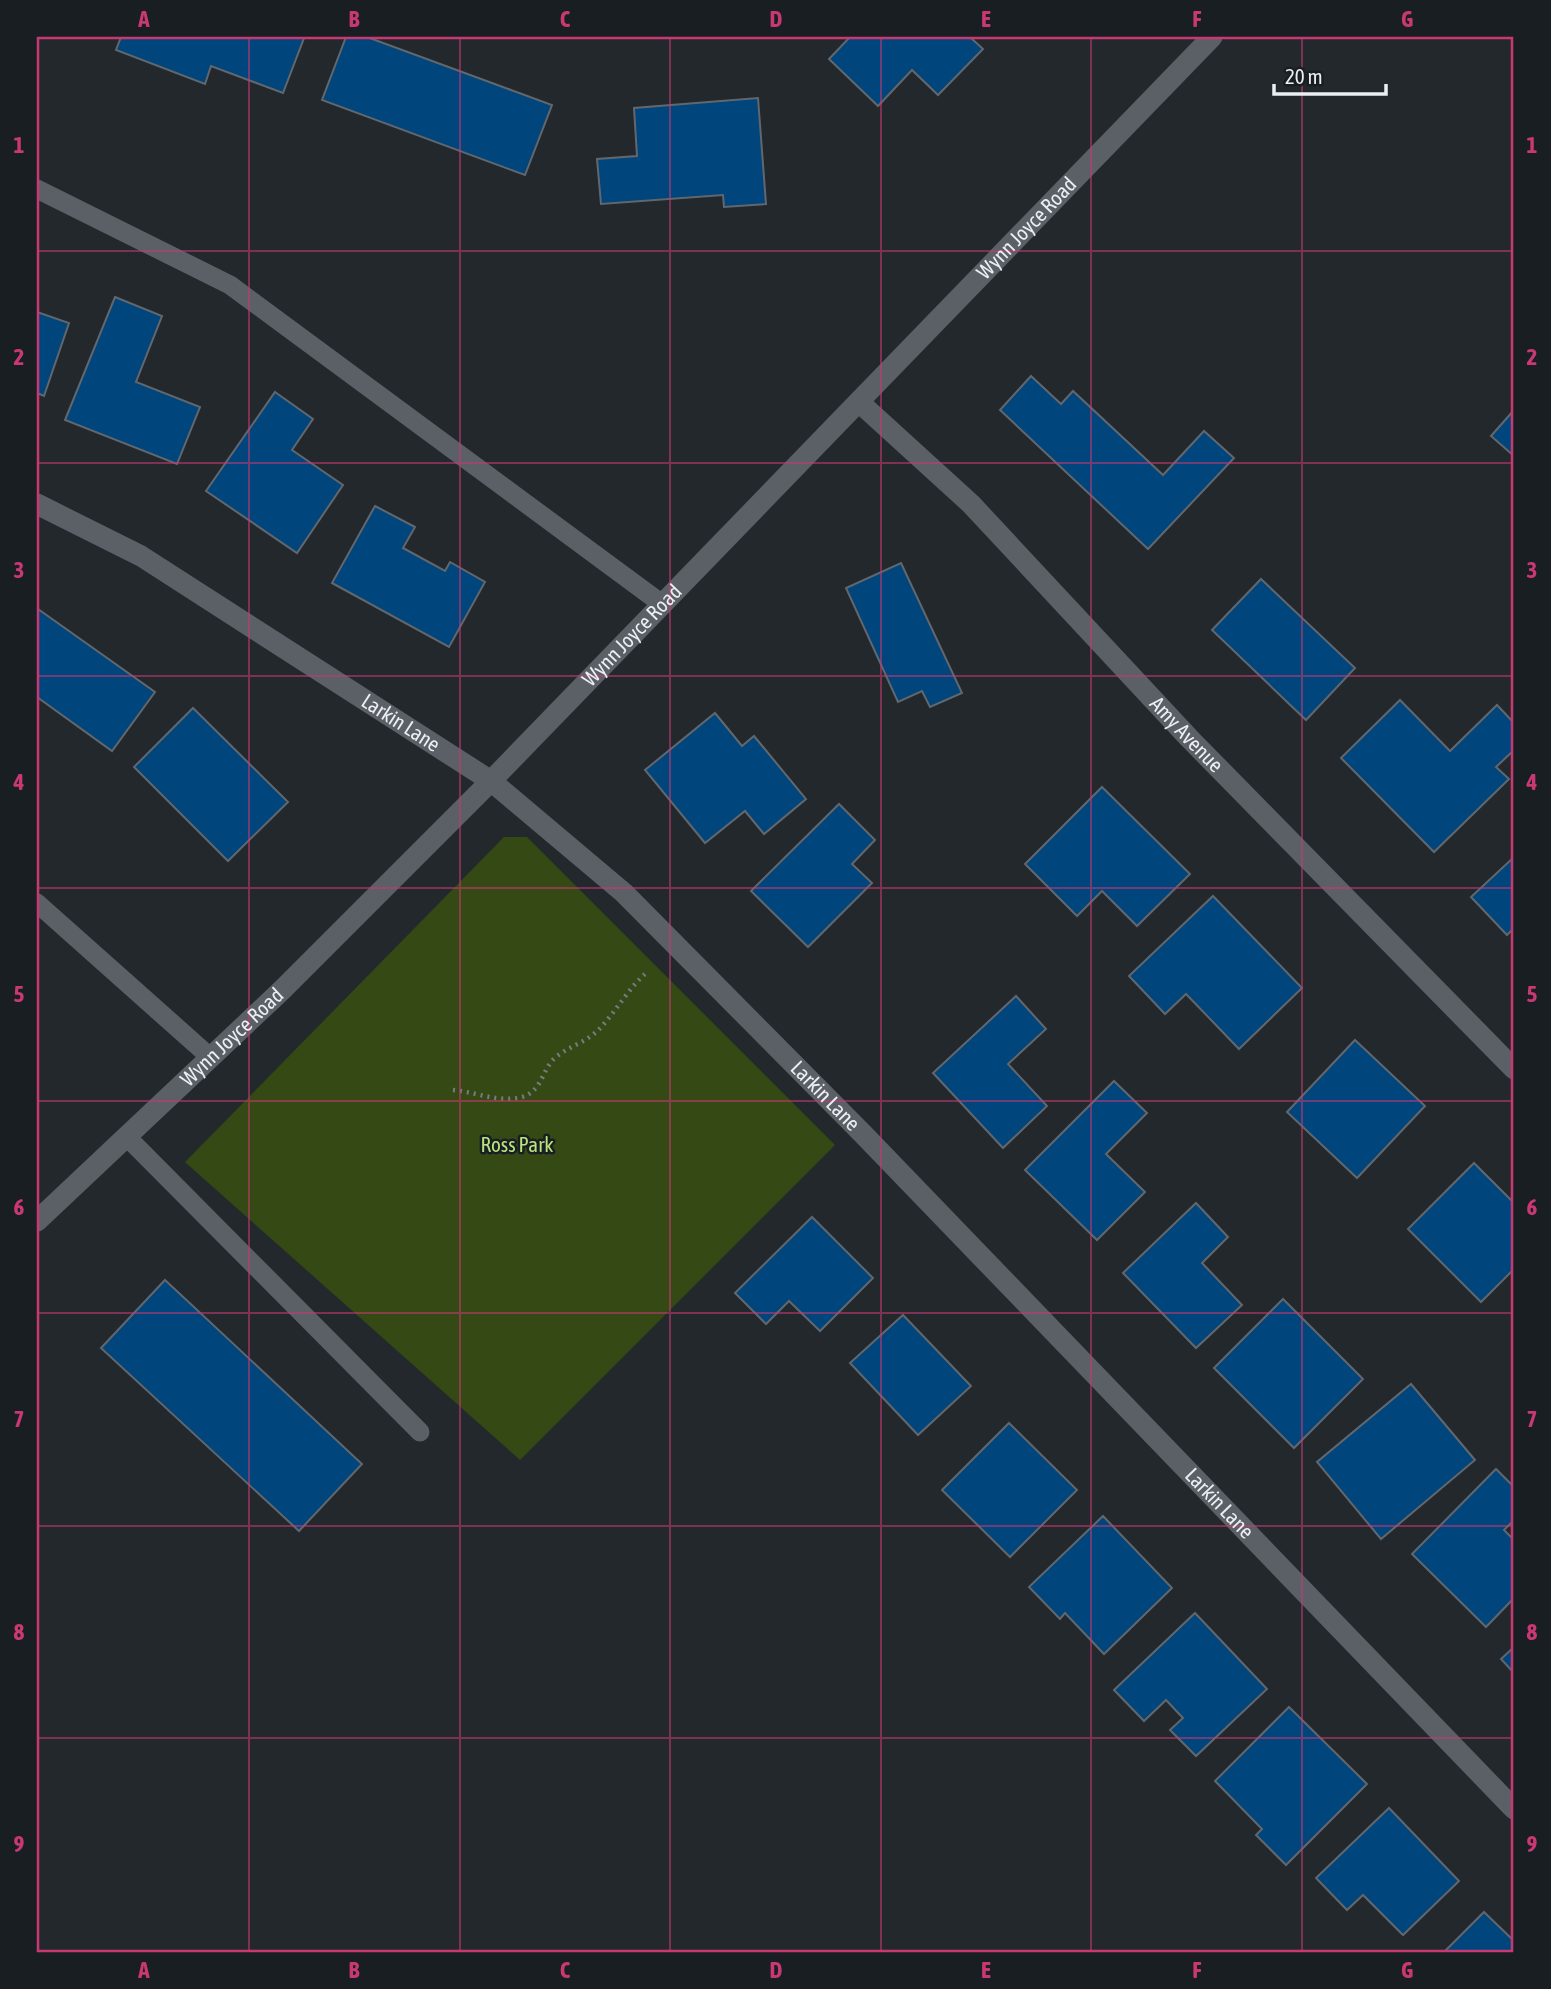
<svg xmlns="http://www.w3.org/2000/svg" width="1551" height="1989" viewBox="0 0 1551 1989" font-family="'Asap Condensed',sans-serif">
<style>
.green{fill:#354915}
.building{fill:#00457b;stroke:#62676d;stroke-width:2}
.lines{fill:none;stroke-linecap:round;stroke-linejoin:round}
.path{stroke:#777b80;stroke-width:4.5;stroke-dasharray:2 5;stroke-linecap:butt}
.service{stroke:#5b6066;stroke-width:19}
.minor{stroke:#5b6066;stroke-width:21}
.tertiary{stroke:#5b6066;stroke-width:21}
.grid{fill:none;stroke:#c83872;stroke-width:2;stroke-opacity:0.55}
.labels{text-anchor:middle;stroke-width:5;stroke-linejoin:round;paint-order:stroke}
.street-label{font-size:21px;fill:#ebeef2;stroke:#191e23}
.park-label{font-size:21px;fill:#b9e47c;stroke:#191e23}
.neatline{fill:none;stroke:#c83872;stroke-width:2.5}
.grid-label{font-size:23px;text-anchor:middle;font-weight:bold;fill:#c83872}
</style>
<rect width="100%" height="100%" fill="#23282d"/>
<polygon class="green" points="504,837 527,837 835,1145 520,1460 185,1162"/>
<g class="building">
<polygon points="121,37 301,37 304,38 283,93 211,66 205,84 116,50"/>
<polygon points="346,37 367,37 552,105 525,175 322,100"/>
<polygon points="850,37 970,37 983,49 938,95 912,70 878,106 829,59"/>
<polygon points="758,98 766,204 724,207 723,195 601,204 597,159 637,156 634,108"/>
<polygon points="115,297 162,316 136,382 200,407 177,464 65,420"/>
<polygon points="37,312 69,323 44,396 37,393"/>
<polygon points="1031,376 1061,404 1073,391 1163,475 1204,431 1234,458 1148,549 1000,410"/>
<polygon points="275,392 313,419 292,450 343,485 297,553 206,491"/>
<polygon points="1514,410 1514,456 1491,436"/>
<polygon points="375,506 415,527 403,548 445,571 450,562 485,582 449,647 332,583"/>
<polygon points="901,563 962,693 930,707 922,691 898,702 846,588"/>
<polygon points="1261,579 1355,668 1306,720 1212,630"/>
<polygon points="38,609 155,692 112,751 37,697"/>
<polygon points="1400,700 1450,751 1497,705 1514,723 1514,750 1496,767 1509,779 1434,852 1341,758"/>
<polygon points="193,708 288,802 228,861 134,767"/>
<polygon points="715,713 742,746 754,736 806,799 764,834 745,811 705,843 645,770"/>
<polygon points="1102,787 1190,874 1137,926 1102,891 1077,916 1025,864"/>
<polygon points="839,804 875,840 852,864 872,883 808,947 751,891"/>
<polygon points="1514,857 1514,928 1507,935 1471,897"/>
<polygon points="1213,896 1302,988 1239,1049 1186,994 1165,1014 1129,976"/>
<polygon points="1016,996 1046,1029 1008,1064 1047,1106 1003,1148 933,1073"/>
<polygon points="1355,1040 1425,1106 1357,1178 1287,1112"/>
<polygon points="1114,1081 1147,1113 1106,1154 1145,1192 1097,1240 1025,1170"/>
<polygon points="1474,1163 1514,1203 1514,1269 1481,1302 1408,1229"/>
<polygon points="1196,1203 1228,1237 1202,1263 1242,1305 1196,1348 1123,1273"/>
<polygon points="812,1217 873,1278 820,1331 789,1301 766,1324 735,1293"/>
<polygon points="165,1280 362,1464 299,1531 101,1348"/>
<polygon points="1283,1299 1363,1379 1294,1448 1214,1368"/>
<polygon points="903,1315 971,1386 918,1435 850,1363"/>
<polygon points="1411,1384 1475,1460 1381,1539 1317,1462"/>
<polygon points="1009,1423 1077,1490 1010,1557 942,1490"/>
<polygon points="1496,1469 1514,1487 1514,1520 1504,1530 1514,1540 1514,1598 1486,1627 1412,1554"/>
<polygon points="1103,1516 1172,1588 1104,1654 1065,1613 1060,1619 1029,1587"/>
<polygon points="1195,1613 1267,1689 1196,1756 1170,1730 1183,1718 1166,1700 1144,1721 1114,1690"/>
<polygon points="1514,1647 1514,1673 1501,1659"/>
<polygon points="1289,1707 1367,1784 1286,1865 1256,1835 1262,1829 1215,1781"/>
<polygon points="1389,1808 1459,1881 1403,1935 1363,1895 1347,1910 1316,1878"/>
<polygon points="1484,1912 1514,1941 1514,1952 1444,1952"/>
</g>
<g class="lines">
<path class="path" d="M453,1090c23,2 45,13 69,7 21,-6 20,-29 34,-40 15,-12 32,-15 45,-30 16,-17 27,-38 45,-54"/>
<g class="service">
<polyline points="37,189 230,285 662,604"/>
<polyline points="37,903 210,1057"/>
<polyline points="126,1136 420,1432"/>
</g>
<g class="minor">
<path id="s1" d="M859,402l112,102 218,234 325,331"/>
<path id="s2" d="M37,504l104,52 350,225 133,112 239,241 651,675"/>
</g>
<path class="tertiary" id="s3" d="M37,1221l245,-231 209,-209 721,-744"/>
</g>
<path class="grid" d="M249,37v1915M460,37v1915M670,37v1915M881,37v1915M1091,37v1915M1302,37v1915M37,251h1477M37,463h1477M37,676h1477M37,888h1477M37,1101h1477M37,1313h1477M37,1526h1477M37,1738h1477"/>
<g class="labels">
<g class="street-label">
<text dy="7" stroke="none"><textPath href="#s3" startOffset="1402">Wynn Joyce Road</textPath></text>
<text dy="7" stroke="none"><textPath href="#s3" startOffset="835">Wynn Joyce Road</textPath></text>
<text dy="7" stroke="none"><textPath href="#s2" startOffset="425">Larkin Lane</textPath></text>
<text dy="7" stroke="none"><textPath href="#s1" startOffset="467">Amy Avenue</textPath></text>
<text dy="7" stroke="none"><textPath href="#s3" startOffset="268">Wynn Joyce Road</textPath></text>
<text dy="7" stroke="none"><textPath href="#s2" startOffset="992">Larkin Lane</textPath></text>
<text dy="7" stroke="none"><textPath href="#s2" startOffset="1559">Larkin Lane</textPath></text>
</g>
<g class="park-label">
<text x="517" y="1152">Ross Park</text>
</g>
</g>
<rect width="1551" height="1989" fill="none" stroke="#191e23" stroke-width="77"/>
<path d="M1274 84v10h112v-10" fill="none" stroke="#ebeef2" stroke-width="3.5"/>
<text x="1285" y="84" font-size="21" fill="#ebeef2" stroke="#191e23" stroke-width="5" paint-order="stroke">20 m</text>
<rect x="38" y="38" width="1474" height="1913" class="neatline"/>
<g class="grid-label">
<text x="144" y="27">A</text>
<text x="354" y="27">B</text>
<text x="565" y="27">C</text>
<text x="776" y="27">D</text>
<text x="986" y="27">E</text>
<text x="1197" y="27">F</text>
<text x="1407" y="27">G</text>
<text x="19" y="153">1</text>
<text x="1532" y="153">1</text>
<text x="19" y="365">2</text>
<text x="1532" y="365">2</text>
<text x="19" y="578">3</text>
<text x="1532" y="578">3</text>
<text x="19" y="790">4</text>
<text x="1532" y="790">4</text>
<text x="19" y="1002">5</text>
<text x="1532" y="1002">5</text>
<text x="19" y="1215">6</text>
<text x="1532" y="1215">6</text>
<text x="19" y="1427">7</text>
<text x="1532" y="1427">7</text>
<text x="19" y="1640">8</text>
<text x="1532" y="1640">8</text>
<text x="19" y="1852">9</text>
<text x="1532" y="1852">9</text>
<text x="144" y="1978">A</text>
<text x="354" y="1978">B</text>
<text x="565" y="1978">C</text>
<text x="776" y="1978">D</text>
<text x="986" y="1978">E</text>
<text x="1197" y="1978">F</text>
<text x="1407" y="1978">G</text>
</g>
</svg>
